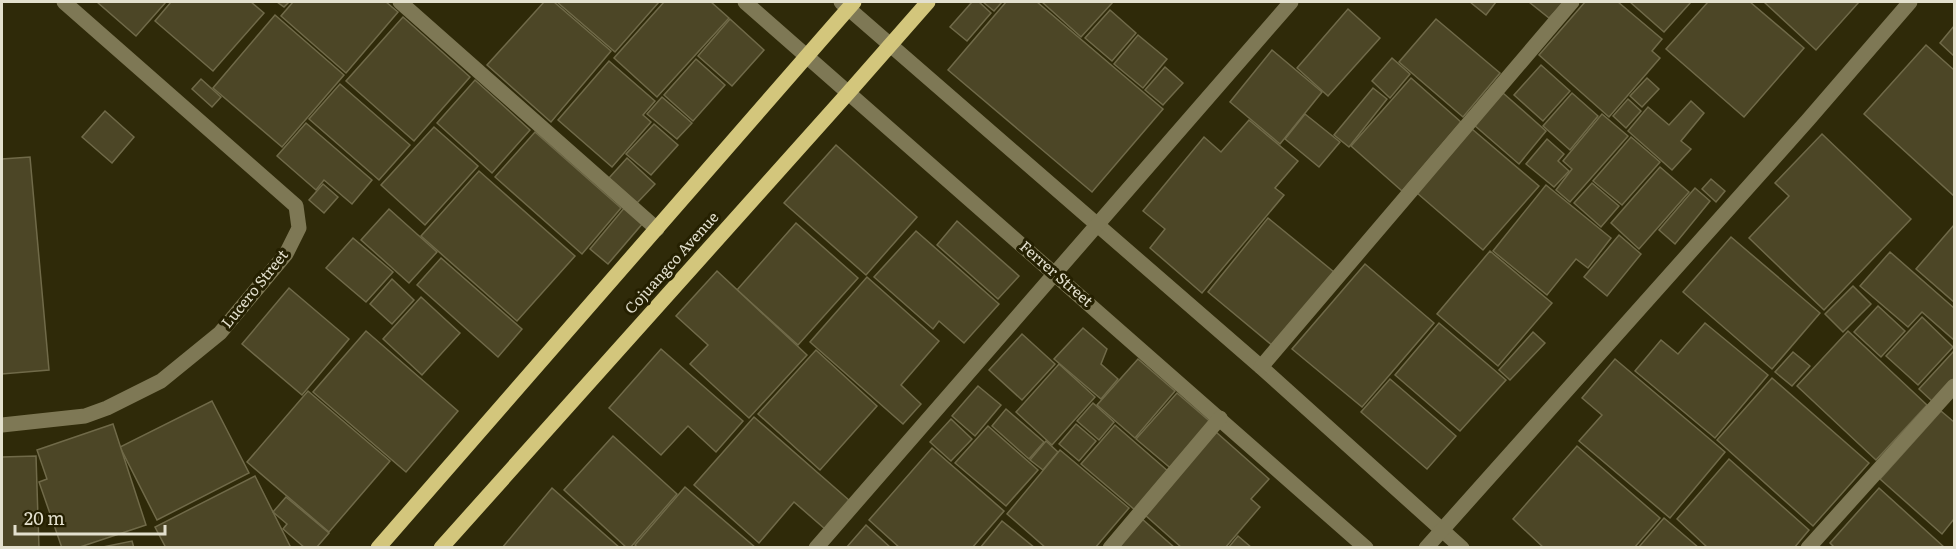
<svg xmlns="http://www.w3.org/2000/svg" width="1956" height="549" viewBox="0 0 1956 549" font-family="Literata,serif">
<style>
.building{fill:#4c4626;stroke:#706a49;stroke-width:1.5}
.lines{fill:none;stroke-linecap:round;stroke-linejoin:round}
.minor{stroke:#7e7855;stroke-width:15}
.major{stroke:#d3c67c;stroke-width:15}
.labels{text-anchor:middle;stroke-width:6;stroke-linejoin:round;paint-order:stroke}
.street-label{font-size:15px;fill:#e3e0ce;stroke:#252001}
</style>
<rect width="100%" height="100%" fill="#2f2a09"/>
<g class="building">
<polygon points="97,2 166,2 136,36"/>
<polygon points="171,2 251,2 264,13 213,71 155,21"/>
<polygon points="277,2 289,2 284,7"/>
<polygon points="293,2 386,2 398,12 346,73 281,16"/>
<polygon points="544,2 554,2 611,51 551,122 487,65"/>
<polygon points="557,2 659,2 615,52"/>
<polygon points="664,2 711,2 729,18 657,97 614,58"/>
<polygon points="972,2 979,2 991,13 967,41 950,27"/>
<polygon points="983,2 1002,2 994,11"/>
<polygon points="1006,2 1037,2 1163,109 1092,192 948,70"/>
<polygon points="1042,2 1113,2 1081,37"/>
<polygon points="1470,2 1496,2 1486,15"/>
<polygon points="1529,2 1564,2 1549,18"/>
<polygon points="1585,2 1618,2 1662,39 1652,51 1660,58 1609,117 1539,55"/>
<polygon points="1630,2 1691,2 1664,32"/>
<polygon points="1708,2 1750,2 1804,48 1744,117 1666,49"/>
<polygon points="1764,2 1859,2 1816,50"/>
<polygon points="1348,9 1380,38 1328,96 1297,68"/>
<polygon points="1110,10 1136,33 1112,61 1085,38"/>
<polygon points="275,15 344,75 282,147 213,88"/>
<polygon points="403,17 470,77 414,141 346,81"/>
<polygon points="730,19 764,50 732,86 698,56"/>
<polygon points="1436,19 1500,73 1463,117 1399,62"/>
<polygon points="1954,26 1954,56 1940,43"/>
<polygon points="1138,35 1167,59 1143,88 1114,64"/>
<polygon points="1926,45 1954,70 1954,196 1864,114"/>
<polygon points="1272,50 1322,92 1280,144 1230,102"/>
<polygon points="1392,58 1410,74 1390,98 1372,81"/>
<polygon points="696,59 725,85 693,121 664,95"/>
<polygon points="609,61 655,101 643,115 651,122 612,167 558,120"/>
<polygon points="1541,65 1570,91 1543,121 1514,95"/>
<polygon points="1165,67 1183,83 1163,105 1145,90"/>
<polygon points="1411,78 1461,122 1402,191 1351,146"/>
<polygon points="1647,78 1659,89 1642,107 1630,96"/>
<polygon points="201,79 221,97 212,107 192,89"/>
<polygon points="475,80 530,130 492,173 437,123"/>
<polygon points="340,84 410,145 379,180 309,119"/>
<polygon points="1373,88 1387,99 1349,147 1334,135"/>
<polygon points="1503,93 1546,131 1519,164 1474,125"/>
<polygon points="1572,93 1598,116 1570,150 1543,126"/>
<polygon points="662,97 692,123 677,139 647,114"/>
<polygon points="1628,99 1641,111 1626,128 1613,116"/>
<polygon points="1691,101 1704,113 1681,141 1691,149 1672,170 1628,131 1648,107 1669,125"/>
<polygon points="105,111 134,137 112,163 82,137"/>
<polygon points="1305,114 1340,142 1319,167 1285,139"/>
<polygon points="1602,114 1628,136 1570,202 1556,190 1572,169 1563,161"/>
<polygon points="1249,120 1298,161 1275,188 1284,195 1202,293 1150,248 1165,229 1143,211 1204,137 1221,152"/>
<polygon points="306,123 372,180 352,204 324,180 316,190 277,156"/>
<polygon points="654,124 678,145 651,175 626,154"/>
<polygon points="434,127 478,166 425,225 381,185"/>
<polygon points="1472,129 1539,186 1483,250 1417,193"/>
<polygon points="535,132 621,208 582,254 495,177"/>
<polygon points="1822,134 1911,219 1824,310 1749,238 1789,196 1775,183"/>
<polygon points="1631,137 1660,162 1622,205 1593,181"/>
<polygon points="1547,139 1564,154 1558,161 1569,171 1554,187 1526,164"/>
<polygon points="836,145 917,217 866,275 784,203"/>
<polygon points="30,157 49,370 2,374 2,159"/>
<polygon points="627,158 655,184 637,203 609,178"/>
<polygon points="1660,167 1689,192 1639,249 1611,223"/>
<polygon points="479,171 575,256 517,321 421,236"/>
<polygon points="1711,179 1725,191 1716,202 1702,189"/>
<polygon points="1592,183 1619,206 1601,227 1574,203"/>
<polygon points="323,184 338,197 324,213 309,200"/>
<polygon points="1546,185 1611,238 1588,268 1576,259 1547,295 1493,251"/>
<polygon points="1695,188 1710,201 1675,244 1659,230"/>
<polygon points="625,207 643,223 608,264 590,249"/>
<polygon points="389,209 437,252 409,283 361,240"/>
<polygon points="1268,218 1334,272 1273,346 1208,292"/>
<polygon points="957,221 1019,276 998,299 937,245"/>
<polygon points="796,223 858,278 798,345 737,290"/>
<polygon points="1954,225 1954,302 1916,269"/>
<polygon points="916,231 999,304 964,343 939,321 933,329 874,277"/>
<polygon points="1619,235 1641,254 1607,296 1584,277"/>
<polygon points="1731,237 1820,313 1772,369 1683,292"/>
<polygon points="353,238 393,272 366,302 326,268"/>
<polygon points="1490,251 1552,303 1498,366 1437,314"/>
<polygon points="1890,252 1954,308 1954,340 1922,312 1908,327 1860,286"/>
<polygon points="441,258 522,329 498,357 417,285"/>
<polygon points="1365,264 1434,323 1362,407 1292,349"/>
<polygon points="717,271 807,355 749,418 690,364 708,345 676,316"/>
<polygon points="867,277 939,341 901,385 921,404 903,424 810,342"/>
<polygon points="392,279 414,300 392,324 370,304"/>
<polygon points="1853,286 1871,304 1843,332 1825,314"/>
<polygon points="289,288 349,339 302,395 242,344"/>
<polygon points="421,297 460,333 422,375 383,339"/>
<polygon points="1878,306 1905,331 1881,357 1854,332"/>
<polygon points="1922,317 1953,347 1918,385 1886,356"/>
<polygon points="1439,323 1506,380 1460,431 1395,375"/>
<polygon points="1705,323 1768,375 1715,438 1635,371 1661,340 1678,354"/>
<polygon points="1083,328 1107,349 1101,364 1118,379 1101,399 1054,359"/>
<polygon points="366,331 458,411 406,472 313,392"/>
<polygon points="1848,331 1927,405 1876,460 1797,386"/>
<polygon points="1533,332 1545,343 1510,380 1499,370"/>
<polygon points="1022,334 1055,364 1022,400 989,370"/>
<polygon points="661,349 743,421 716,452 688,426 661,455 609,408"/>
<polygon points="816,350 877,406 820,470 758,414"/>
<polygon points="1954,351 1954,379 1933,402 1919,389"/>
<polygon points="1793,352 1810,366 1792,386 1775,372"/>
<polygon points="1138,359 1175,391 1135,438 1097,405"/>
<polygon points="1615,359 1725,452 1670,518 1579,441 1602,415 1582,398"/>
<polygon points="1059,364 1095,397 1052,445 1016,412"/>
<polygon points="1772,378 1869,463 1813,526 1717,440"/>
<polygon points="1390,379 1456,436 1427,469 1361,412"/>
<polygon points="978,386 1001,405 975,436 952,416"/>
<polygon points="308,391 390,461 329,532 247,462"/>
<polygon points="1177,393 1214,425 1174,471 1136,439"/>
<polygon points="212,401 249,473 157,520 120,447"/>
<polygon points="1093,403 1114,422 1099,440 1077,421"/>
<polygon points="1006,409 1044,442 1029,459 992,426"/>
<polygon points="1941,411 1954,422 1954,519 1942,534 1880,479"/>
<polygon points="754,417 850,501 825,529 794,502 759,543 694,485"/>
<polygon points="951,419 972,439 951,461 930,442"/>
<polygon points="113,424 146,525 77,548 62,548 39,482 47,479 37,450"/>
<polygon points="1076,424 1096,441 1079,461 1059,444"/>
<polygon points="1115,425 1169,472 1135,510 1081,464"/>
<polygon points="988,426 1038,470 1006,506 955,463"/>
<polygon points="1216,432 1269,479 1251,499 1260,507 1225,548 1182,548 1145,515"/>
<polygon points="613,436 677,494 630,548 627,548 564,490"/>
<polygon points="1046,441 1058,452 1043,470 1030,460"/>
<polygon points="1577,446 1660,518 1634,548 1544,548 1513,519"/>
<polygon points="932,448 1004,511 972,548 900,548 869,520"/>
<polygon points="1060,450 1129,508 1095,548 1046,548 1007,514"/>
<polygon points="36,456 39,548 2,548 2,457"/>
<polygon points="1729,459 1809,530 1794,548 1708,548 1677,519"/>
<polygon points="255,476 291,548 166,548 155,527"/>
<polygon points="685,487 756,548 638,548 635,545"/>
<polygon points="552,488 620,548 502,548"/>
<polygon points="1879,488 1944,547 1944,548 1835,548 1830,543"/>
<polygon points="286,497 329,533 316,548 305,548 283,529 287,524 273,512"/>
<polygon points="1141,518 1175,548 1116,548"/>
<polygon points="1664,518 1699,548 1638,548"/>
<polygon points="1002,521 1035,548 980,548"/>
<polygon points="866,525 891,548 846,548"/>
<polygon points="1238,536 1252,548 1228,548"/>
<polygon points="132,541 134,548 98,548"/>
</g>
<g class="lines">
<g class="minor">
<polyline points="400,2 657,229"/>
<polyline points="745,2 1366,548"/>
<polyline points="841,2 1261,367 1462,548"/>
<polyline points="1261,367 1572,2"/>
<polyline points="2,425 85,416 107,408 161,381 220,333 286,254 299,228 296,206 64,2"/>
<polyline points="816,548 1291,2"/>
<polyline points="1110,548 1220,418"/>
<polyline points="1426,548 1808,120 1910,2"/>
<polyline points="1808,548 1954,386"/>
</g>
<g class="major">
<polyline points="378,548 854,2"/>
<polyline points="441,548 849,92 928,2"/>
</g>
</g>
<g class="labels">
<g class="street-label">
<text transform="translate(672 263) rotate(-48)" y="5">Cojuangco Avenue</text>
<text transform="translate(1056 274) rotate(41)" y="5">Ferrer Street</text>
<text transform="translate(255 289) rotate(-51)" y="5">Lucero Street</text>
</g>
</g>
<rect width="1956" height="549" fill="none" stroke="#e3e0ce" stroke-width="6"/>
<path d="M15 525v9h150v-9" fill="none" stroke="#e3e0ce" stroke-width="3"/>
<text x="24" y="525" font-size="18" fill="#e3e0ce" stroke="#252001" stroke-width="4.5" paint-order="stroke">20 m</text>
</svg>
